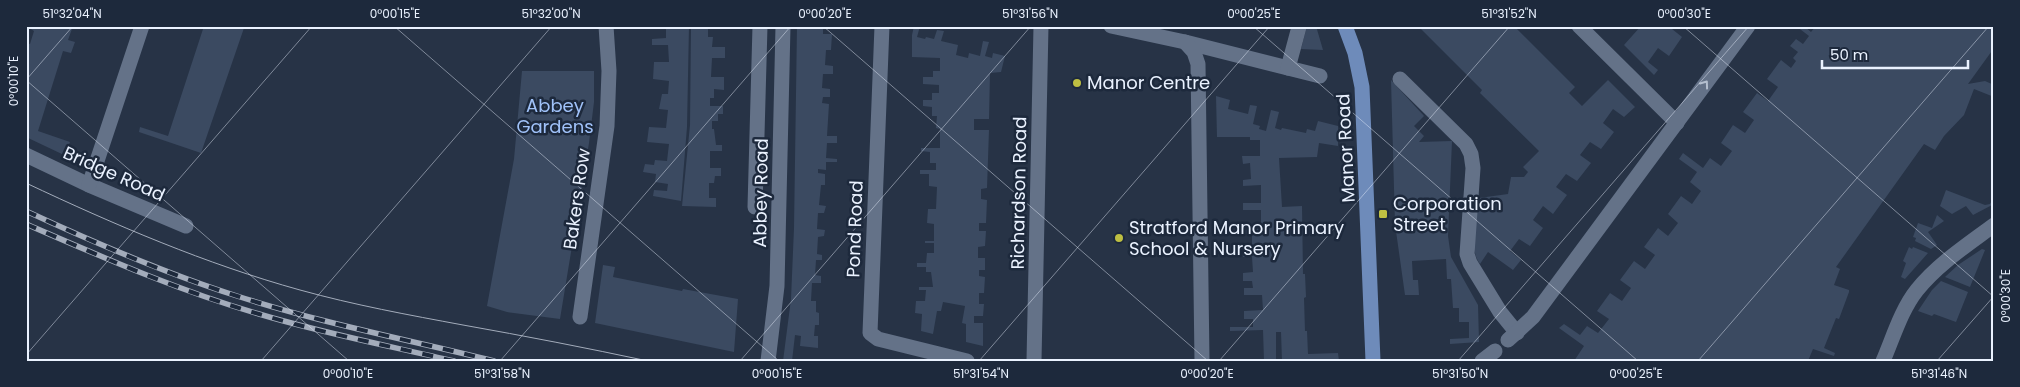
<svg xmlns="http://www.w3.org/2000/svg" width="2020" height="387" viewBox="0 0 2020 387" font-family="Poppins,sans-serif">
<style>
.green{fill:#3b4a61}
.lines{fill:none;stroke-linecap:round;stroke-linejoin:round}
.minor{stroke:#647288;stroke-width:15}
.major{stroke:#6e8bba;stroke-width:15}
.tram{stroke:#a3acbb;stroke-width:1}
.rail-casing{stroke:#a3acbb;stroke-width:5.5}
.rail{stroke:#1d293c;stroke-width:4;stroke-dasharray:11;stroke-linecap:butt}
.oneway{stroke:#b4bfcf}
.ticks{fill:none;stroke:#eaf2ff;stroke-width:1;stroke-opacity:0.45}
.poi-dot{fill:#bebf42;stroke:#1d293c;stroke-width:2}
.labels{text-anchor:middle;stroke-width:5;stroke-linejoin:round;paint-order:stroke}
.poi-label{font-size:18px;fill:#eaf2ff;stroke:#1d293c;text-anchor:start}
.park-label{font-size:18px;fill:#a0c2f9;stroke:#1d293c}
.street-label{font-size:18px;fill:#eaf2ff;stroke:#1d293c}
.neatline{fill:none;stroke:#eaf2ff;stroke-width:2}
.ticks-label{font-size:12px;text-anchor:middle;fill:#eaf2ff}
</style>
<rect width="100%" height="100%" fill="#273346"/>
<g class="green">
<polygon points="26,26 73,26 68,40 75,42 71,53 63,51 38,131 70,142 64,155 26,137 26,43 30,44 34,31"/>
<polygon points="204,26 239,26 244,28 201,153 139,132 140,127 168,136"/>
<polygon points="666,26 689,26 687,127 681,201 653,196 654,190 667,191 668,184 655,182 656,174 643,172 645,164 654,165 655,160 667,161 669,144 647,142 649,127 666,128 668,110 659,109 662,94 668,94 669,81 653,79 654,62 669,62 668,45 652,45 652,39 666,38"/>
<polygon points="691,26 725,26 725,29 708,29 708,37 713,37 712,47 725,47 725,58 712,58 711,77 724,77 724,90 714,89 714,98 710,98 710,106 723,106 723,114 718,114 718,121 712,121 712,129 714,129 716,145 722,145 722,151 710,151 710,168 721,168 721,176 715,176 714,183 709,183 709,198 716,198 716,207 682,206 690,125"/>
<polygon points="797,26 832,26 823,27 823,34 832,34 831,50 826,50 825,65 833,66 833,74 823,74 822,88 830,89 830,97 823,97 822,103 829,104 827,136 837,136 837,143 827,143 826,158 837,159 837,162 826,162 826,170 818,169 818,173 825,174 825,185 821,185 819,205 826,206 824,213 818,213 817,229 825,230 824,236 818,237 817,254 822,255 822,260 816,260 815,275 821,276 821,283 812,283 811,301 816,301 816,312 819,313 819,325 815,325 814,336 818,336 818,348 800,346 801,336 795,335 792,361 783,361 791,299 794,228"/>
<polygon points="914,26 920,26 917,37 925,39 926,37 934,39 937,30 944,31 941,41 958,45 956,55 968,58 969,53 980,56 983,41 989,42 985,56 992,58 993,53 1005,56 1001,72 990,73 989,119 974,119 974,130 989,130 987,188 981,189 981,199 987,200 986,223 979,223 979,231 986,231 985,246 978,247 978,258 985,258 985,270 979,270 979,276 985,277 984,293 979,293 979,304 984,304 983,316 974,316 974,323 983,323 983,346 966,342 966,324 962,323 965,306 943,302 941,311 937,311 933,334 921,331 922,314 915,313 916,301 925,301 926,290 919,290 919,287 933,287 931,272 926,272 926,267 917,267 917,263 926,263 927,253 934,253 934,243 925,243 925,241 934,241 934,224 927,223 928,209 936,209 937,187 929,186 929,174 920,174 920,170 936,170 936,163 930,163 930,152 921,151 921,148 940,148 940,129 936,128 937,116 932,116 932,107 923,106 923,100 932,100 932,93 939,93 939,85 923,84 923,77 933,77 933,71 940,71 940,58 912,57 912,35"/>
<polygon points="1307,26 1316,26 1323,50 1301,49"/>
<path d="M1418,26h96l61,61 -6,6 13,13 26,-26 27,27 -11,10 -11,-8 -10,14 11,9 -13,17 -11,-7 -10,13 11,8 -14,18 -11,-7 -10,13 11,8 -14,19 -10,-8 -10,14 10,8 -13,18 -11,-7 -9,12 11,9 -8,10 -25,-18 -8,12c-12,-16 -4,-45 -3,-63l2,-3 29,-4 3,-17h13l4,-5 -5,-5 16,-16 -59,-58 2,-3z"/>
<polygon points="1641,26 1674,26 1672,29 1682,37 1669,56 1658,48 1648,62 1658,70 1654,75 1624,45"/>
<polygon points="1796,26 1804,26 1811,32 1816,26 1994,26 1994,48 1968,84 1985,81 1994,85 1994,97 1974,89 1964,115 1944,136 1935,150 1924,144 1836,267 1840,269 1834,285 1849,290 1849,292 1839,319 1836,318 1824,348 1835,353 1834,356 1813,349 1808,361 1574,361 1584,346 1559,328 1564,324 1580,335 1587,326 1598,333 1609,319 1597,311 1610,293 1622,301 1631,288 1620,280 1634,261 1645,269 1655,255 1644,247 1658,228 1668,236 1678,223 1668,214 1681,196 1692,204 1701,191 1690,182 1697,172 1679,159 1683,153 1703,168 1710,158 1721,166 1732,151 1721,143 1733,125 1745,133 1754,120 1743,112 1757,93 1768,101 1778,87 1767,79 1781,60 1791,68 1796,61 1793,58 1798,52 1790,46 1796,39 1803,44 1809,36"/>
<polygon points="522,71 594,71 594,102 589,143 560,319 507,312 487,306 514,159"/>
<polygon points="1391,80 1424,116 1414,126 1424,136 1419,142 1452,141 1448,236 1451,257 1478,305 1479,342 1450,344 1450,339 1469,338 1469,322 1459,322 1459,308 1453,308 1451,279 1447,279 1446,259 1412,261 1413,280 1418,280 1419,295 1405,295 1395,224"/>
<polygon points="1216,96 1230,100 1228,109 1248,114 1250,105 1257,106 1253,124 1260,126 1259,129 1266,131 1271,110 1279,112 1275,128 1281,130 1282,128 1306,133 1307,129 1315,131 1318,121 1338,126 1338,146 1319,143 1317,157 1279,158 1282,207 1302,206 1303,274 1305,274 1306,297 1304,298 1305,331 1307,331 1308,354 1338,353 1339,361 1282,361 1281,332 1276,332 1276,361 1264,361 1263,330 1230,331 1230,327 1253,327 1253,319 1244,319 1244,311 1263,310 1262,295 1244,295 1244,288 1253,288 1252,281 1243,281 1243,273 1253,272 1252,257 1243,257 1243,249 1252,249 1252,234 1243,234 1243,230 1261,229 1261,210 1243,210 1243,203 1261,203 1261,185 1243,186 1243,180 1251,179 1250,163 1243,164 1242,156 1260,156 1260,140 1250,140 1250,137 1217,137"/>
<polygon points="1946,190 1985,205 1990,204 1994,197 1994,204 1973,215 1966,206 1952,214 1940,206"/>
<polygon points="1937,215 1944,221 1928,232 1937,245 1931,249 1915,241 1916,238 1913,237 1918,223 1932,228"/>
<polygon points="1909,247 1912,249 1913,247 1928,253 1905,279 1901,277 1906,263 1903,261"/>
<polygon points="1982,249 1985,250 1970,287 1945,277 1958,265"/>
<polygon points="603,265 615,267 613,277 682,291 683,289 738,299 734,352 595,323"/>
<polygon points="1941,281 1968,292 1956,322 1934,314 1932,316 1918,311 1932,290"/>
</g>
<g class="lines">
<g class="minor">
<polyline points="882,26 870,333 878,339 967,361"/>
<polyline points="1111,26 1185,42 1320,76"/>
<polyline points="1579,26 1677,123"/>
<polyline points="1185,42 1194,52 1198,64 1202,361"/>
<polyline points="1288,68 1299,27"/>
<polyline points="1400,79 1466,144 1471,154 1473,168 1467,254 1470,263 1500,312 1517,333"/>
<polyline points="26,155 89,185 186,226"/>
<polyline points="89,185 142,26"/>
<polyline points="755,207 760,26"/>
<polyline points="580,317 607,126 609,71 606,26"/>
<polyline points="1508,340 1533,317 1748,26"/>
<polyline points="768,361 777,286 783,26"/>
<polyline points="1034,361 1041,26"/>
<polyline points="1482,361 1495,351"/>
<path d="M1883,361c10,-23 18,-51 34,-71 21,-26 50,-45 77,-65"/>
</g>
<polyline class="major" points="1345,26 1355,53 1362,87 1373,361"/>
<path class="tram" d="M26,183c89,42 180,81 274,107 54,15 109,25 163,35 62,11 124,23 185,36"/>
<defs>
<g id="rail">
<path d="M26,211c69,32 138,62 211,85 84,27 172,44 257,65"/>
<path d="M26,224c76,33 153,67 233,90 63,19 131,32 195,47"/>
</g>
</defs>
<use href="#rail" class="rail-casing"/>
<use href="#rail" class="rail"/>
</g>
<defs><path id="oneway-chevron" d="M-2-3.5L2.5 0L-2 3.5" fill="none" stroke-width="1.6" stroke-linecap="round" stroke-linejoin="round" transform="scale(1.25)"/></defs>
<use class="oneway" href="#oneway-chevron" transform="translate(1705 84) rotate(-54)"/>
<path class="ticks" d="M394,26l385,335M823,26l385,335M1253,26l385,335M1683,26l311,271M26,80l323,281M26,80l47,-54M26,355l286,-329M261,361l291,-335M500,361l291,-335M740,361l291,-335M979,361l291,-335M1219,361l291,-335M1458,361l291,-335M1698,361l291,-335M1937,361l57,-65"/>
<g class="poi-dot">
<circle cx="1077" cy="83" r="5"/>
<rect x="1378" y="209" width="10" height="10" rx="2.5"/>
<circle cx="1119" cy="238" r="5"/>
</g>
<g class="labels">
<g class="poi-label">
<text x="1087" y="89">Manor Centre</text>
<text x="1393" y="210">Corporation<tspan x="1393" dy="21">Street</tspan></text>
<text x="1129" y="234">Stratford Manor Primary<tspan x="1129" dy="21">School &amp; Nursery</tspan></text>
</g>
<g class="park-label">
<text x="555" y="112">Abbey<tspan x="555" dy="21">Gardens</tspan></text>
</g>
<g class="street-label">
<text transform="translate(1346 148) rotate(-93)" y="6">Manor Road</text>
<text transform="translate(114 174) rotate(24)" y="6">Bridge Road</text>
<text transform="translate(761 193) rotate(-89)" y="6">Abbey Road</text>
<text transform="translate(1019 193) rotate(-89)" y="6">Richardson Road</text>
<text transform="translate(577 199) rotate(-82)" y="6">Bakers Row</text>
<text transform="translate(855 229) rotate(-88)" y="6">Pond Road</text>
</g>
</g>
<rect width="2020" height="387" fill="none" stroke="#1d293c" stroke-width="55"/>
<path d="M1822 60v8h146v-8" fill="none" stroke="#eaf2ff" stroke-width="2.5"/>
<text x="1830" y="60" font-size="15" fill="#eaf2ff" stroke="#1d293c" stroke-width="4" paint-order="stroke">50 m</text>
<rect x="28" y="28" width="1964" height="332" class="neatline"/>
<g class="ticks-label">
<text x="72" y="18">51°32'04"N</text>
<text x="395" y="18">0°00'15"E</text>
<text x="551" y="18">51°32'00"N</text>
<text x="825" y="18">0°00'20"E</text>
<text x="1030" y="18">51°31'56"N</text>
<text x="1254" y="18">0°00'25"E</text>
<text x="1509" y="18">51°31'52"N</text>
<text x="1684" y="18">0°00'30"E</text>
<text transform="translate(14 81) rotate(-90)" y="4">0°00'10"E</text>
<text transform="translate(2006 296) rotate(-90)" y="4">0°00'30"E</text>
<text x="348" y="378">0°00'10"E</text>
<text x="502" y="378">51°31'58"N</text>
<text x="777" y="378">0°00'15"E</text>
<text x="981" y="378">51°31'54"N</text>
<text x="1207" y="378">0°00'20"E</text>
<text x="1460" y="378">51°31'50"N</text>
<text x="1636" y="378">0°00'25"E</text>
<text x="1939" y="378">51°31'46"N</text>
</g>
</svg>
